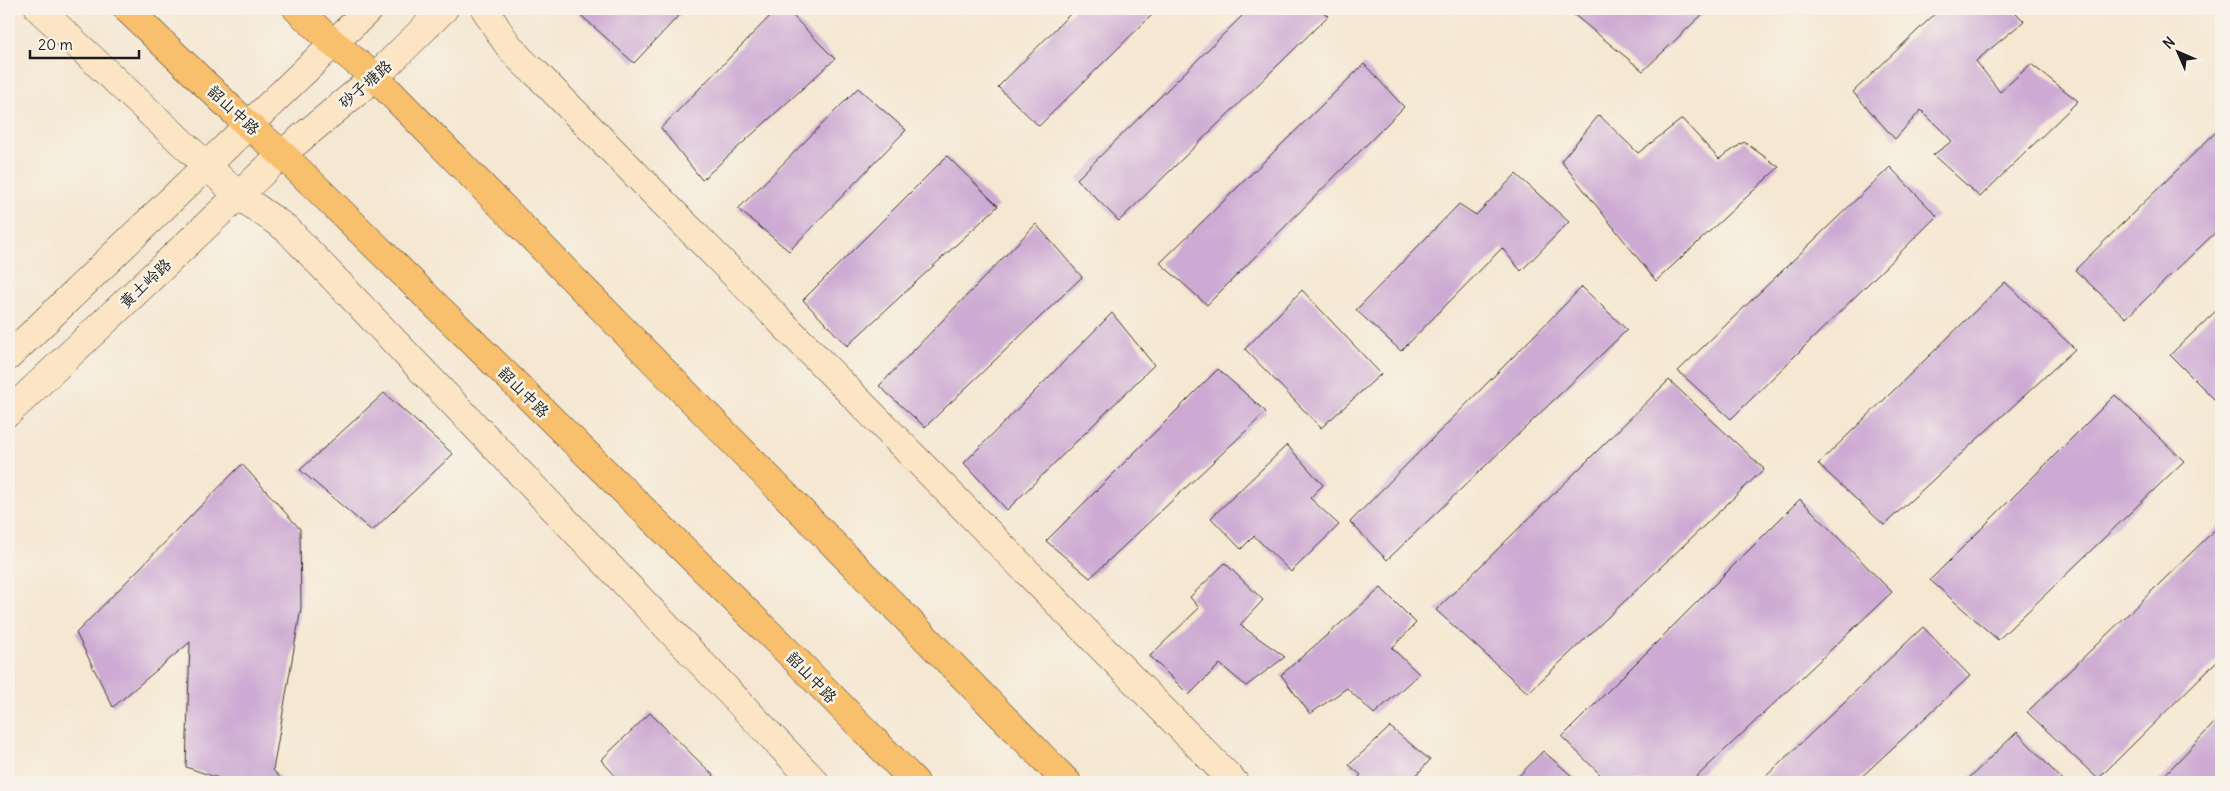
<svg xmlns="http://www.w3.org/2000/svg" width="2230" height="791" viewBox="0 0 2230 791" font-family="Delius,'LXGW WenKai TC',sans-serif">
<style>
.building{fill:#cdaad3}
.lines{fill:none;stroke-linecap:round;stroke-linejoin:round}
.secondary-casing{stroke:#3d3a37;stroke-width:29}
.primary-casing{stroke:#3d3a37;stroke-width:29}
.secondary{stroke:#fce5c4;stroke-width:28}
.primary{stroke:#f8bf6c;stroke-width:28}
.labels{text-anchor:middle;stroke-width:5;stroke-linejoin:round;paint-order:stroke}
.street-label{font-size:16px;fill:#1c1c1c;stroke:#f7f3e8}
</style>
<rect width="100%" height="100%" fill="#f7f3e8"/>
<filter id="ink" filterUnits="userSpaceOnUse"><feTurbulence type="fractalNoise" baseFrequency=".02" numOctaves="2"/><feDisplacementMap in="SourceGraphic" scale="10" xChannelSelector="R" yChannelSelector="G"/><feConvolveMatrix kernelMatrix="1 2 1 2 8 2 1 2 1" color-interpolation-filters="sRGB"/></filter>
<filter id="wash" filterUnits="userSpaceOnUse"><feTurbulence type="fractalNoise" baseFrequency=".0096" numOctaves="4" result="noise"/><feDisplacementMap in="SourceGraphic" scale="20" xChannelSelector="R" yChannelSelector="G"/><feGaussianBlur stdDeviation="1.12" result="paint"/><feColorMatrix in="noise" values="0 0 0 0 0 0 0 0 0 0 0 0 0 0 0 0 0 1.4 0 .05"/><feComposite in="paint" operator="in"/></filter>
<g filter="url(#wash)">
<rect width="100%" height="100%" fill="#f5e7d1"/>
<g id="blocks">
<g class="building">
<polygon points="574,9 685,9 634,63"/>
<polygon points="777,9 786,9 835,59 702,180 661,128"/>
<polygon points="1075,9 1158,9 1039,126 998,87"/>
<polygon points="1249,9 1319,9 1328,16 1119,221 1077,179"/>
<polygon points="1567,9 1708,9 1643,71"/>
<polygon points="1940,9 2012,9 2024,21 1976,61 2000,92 2031,64 2078,101 1980,197 1933,155 1952,141 1921,110 1895,139 1853,92"/>
<polygon points="1364,64 1404,107 1207,305 1160,263"/>
<polygon points="858,88 906,130 789,251 738,209"/>
<polygon points="1599,115 1638,153 1682,119 1719,159 1744,142 1779,167 1656,281 1561,161"/>
<polygon points="2221,127 2221,227 2126,318 2075,270"/>
<polygon points="947,156 998,206 847,346 803,300"/>
<polygon points="1890,167 1937,216 1731,419 1678,371"/>
<polygon points="1516,174 1569,222 1521,271 1502,248 1401,351 1356,310 1459,204 1476,215"/>
<polygon points="1036,224 1082,277 925,427 879,386"/>
<polygon points="2005,282 2075,349 1884,525 1818,464"/>
<polygon points="1582,287 1627,330 1387,560 1350,522"/>
<polygon points="1302,290 1381,374 1321,428 1245,349"/>
<polygon points="2221,306 2221,403 2220,405 2170,355"/>
<polygon points="1112,313 1154,365 1007,510 964,463"/>
<polygon points="1218,369 1266,412 1090,578 1046,541"/>
<polygon points="1669,380 1764,469 1528,693 1436,610"/>
<polygon points="384,393 453,454 372,531 300,470"/>
<polygon points="2115,395 2184,461 1998,640 1930,580"/>
<polygon points="1287,445 1323,485 1310,498 1339,525 1291,572 1254,536 1241,549 1211,518"/>
<polygon points="242,464 300,529 301,608 273,770 284,782 217,782 221,779 186,767 190,642 113,707 76,633"/>
<polygon points="1800,499 1892,592 1691,782 1608,782 1562,737"/>
<polygon points="2221,524 2221,657 2098,779 2027,712"/>
<polygon points="1225,563 1263,600 1240,625 1285,657 1246,686 1220,664 1189,695 1150,656 1199,608 1190,597"/>
<polygon points="1381,588 1416,623 1392,648 1419,674 1374,714 1347,688 1310,714 1281,675"/>
<polygon points="1923,627 1970,676 1856,782 1760,782"/>
<polygon points="650,713 720,782 621,782 601,760"/>
<polygon points="2221,716 2221,782 2158,782"/>
<polygon points="1390,727 1430,760 1410,782 1354,782 1361,775 1349,765"/>
<polygon points="2017,732 2064,782 1965,782"/>
<polygon points="1543,751 1579,782 1513,782"/>
</g>
</g>
</g>
<g filter="url(#ink)">
<use href="#blocks" fill-opacity="0" stroke="#3d3a37" stroke-width="1"/>
<g class="lines">
<defs>
<g id="secondary">
<polyline points="39,9 238,195 287,229 815,782"/>
<path d="M485,9c15,25 27,46 51,64l698,709"/>
<polyline points="9,356 369,9"/>
<polyline points="9,412 282,154 375,77 444,9"/>
</g>
<g id="primary">
<polyline points="127,9 248,125 282,154 792,656 915,782"/>
<polyline points="297,9 333,43 375,77 1067,782"/>
</g>
</defs>
<use href="#secondary" class="secondary-casing"/>
<use href="#primary" class="primary-casing"/>
<use href="#secondary" class="secondary"/>
<use href="#primary" class="primary"/>
</g>
</g>
<g class="labels">
<g class="street-label">
<text transform="translate(365 84) rotate(-41)" y="6">砂子塘路</text>
<text transform="translate(234 110) rotate(43)" y="6">韶山中路</text>
<text transform="translate(145 283) rotate(-43)" y="6">黄土岭路</text>
<text transform="translate(524 392) rotate(45)" y="6">韶山中路</text>
<text transform="translate(812 677) rotate(46)" y="6">韶山中路</text>
</g>
</g>
<rect width="2230" height="791" fill="none" stroke="#f7f3e8" stroke-width="30"/>
<g transform="translate(2178 52) rotate(315)" stroke="#f7f3e8" stroke-width="4" paint-order="stroke">
<path d="M0-4L9 19L0 12L-9 19Z" fill="#1c1c1c"/>
<text y="-8" font-size="14" font-weight="bold" text-anchor="middle" fill="#1c1c1c">N</text>
</g>
<path d="M30 50v8h109v-8" fill="none" stroke="#1c1c1c" stroke-width="2.5"/>
<text x="38" y="50" font-size="15" fill="#1c1c1c" stroke="#f7f3e8" stroke-width="4" paint-order="stroke">20 m</text>
</svg>
